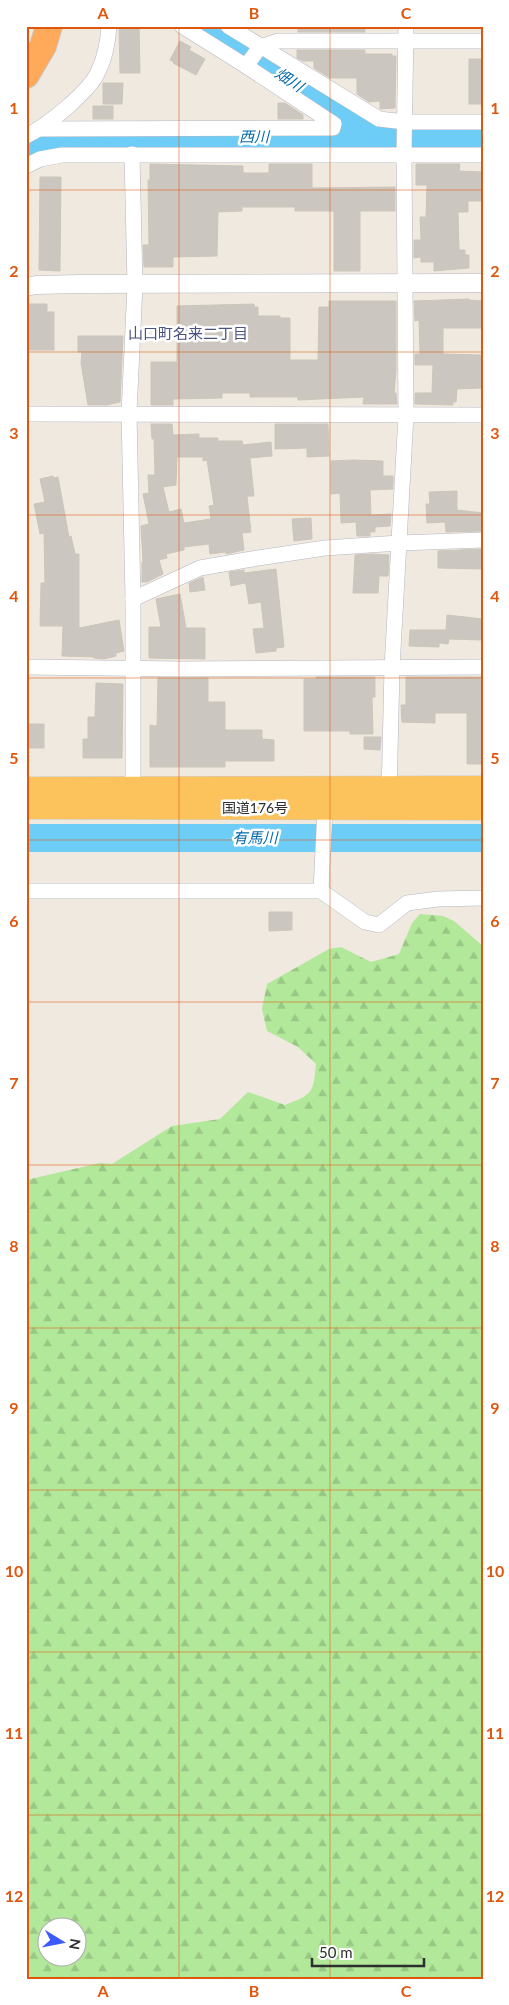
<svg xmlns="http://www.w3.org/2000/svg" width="509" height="2005" viewBox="0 0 509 2005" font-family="Lato,'Noto Sans JP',sans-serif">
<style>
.forest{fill:url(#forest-firs);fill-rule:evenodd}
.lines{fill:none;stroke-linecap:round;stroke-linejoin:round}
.river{stroke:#6ecdf6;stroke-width:28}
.building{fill:#cbc6bf;stroke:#ccc6b9;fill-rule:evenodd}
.minor-casing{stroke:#b4b6c2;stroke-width:16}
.tertiary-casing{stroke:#b4b6c2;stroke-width:19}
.trunk-casing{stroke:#c9c9c9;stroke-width:25}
.motorway-casing{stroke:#c9c9c9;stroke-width:28}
.minor{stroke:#fff;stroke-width:15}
.tertiary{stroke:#fff;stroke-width:18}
.trunk{stroke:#fcc25b;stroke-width:24}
.motorway{stroke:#ffa95b;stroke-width:26}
.grid{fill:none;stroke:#df570e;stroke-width:1;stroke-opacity:0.55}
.labels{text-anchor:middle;stroke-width:5;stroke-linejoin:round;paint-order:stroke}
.street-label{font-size:14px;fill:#2e2e2e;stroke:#fff}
.water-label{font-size:15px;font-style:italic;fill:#066baa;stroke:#fff}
.neighbourhood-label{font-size:15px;fill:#4a5282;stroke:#fff}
.neatline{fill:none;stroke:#df570e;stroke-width:2}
.grid-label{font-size:16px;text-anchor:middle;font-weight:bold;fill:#df570e}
</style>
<defs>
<pattern id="forest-firs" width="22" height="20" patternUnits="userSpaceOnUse" patternTransform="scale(1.25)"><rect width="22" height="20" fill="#b2e89a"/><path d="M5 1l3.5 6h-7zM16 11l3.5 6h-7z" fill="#99c785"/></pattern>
</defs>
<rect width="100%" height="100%" fill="#f0e9e0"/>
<path class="forest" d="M420,914l23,2 11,5 29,25v1033h-457v-799l74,-17 12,1 60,-38 48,-7 28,-27 37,13c28,-11 28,-11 31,-41l-18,-17 -31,-16 -5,-22 5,-25 62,-35 12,-2 30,15 28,-8 13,-31zM48,1928h30v30h-30z"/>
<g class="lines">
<g class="river">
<polyline points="205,26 284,75 373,134"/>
<polyline points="26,147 50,139 86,138 321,138 373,134 483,136"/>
<polyline points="26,838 483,838"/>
</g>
</g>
<g class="building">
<polygon points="119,26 139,26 140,73 120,73"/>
<rect x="298" y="26" width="67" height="6"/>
<polygon points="180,41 191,47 189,50 205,59 196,75 173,63 174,62 170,60"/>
<polygon points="297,50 365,50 365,54 392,54 392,56 396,56 395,108 380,109 380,101 369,102 357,94 357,78 330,78 314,68 314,61 303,61 297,58"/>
<rect x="469" y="59" width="14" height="45"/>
<polygon points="103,83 123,83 122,104 103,104"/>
<polygon points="278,103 285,103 303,115 303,119 278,119"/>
<rect x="93" y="106" width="20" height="13"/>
<polygon points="150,164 243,166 243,173 269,173 269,164 312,164 312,188 395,187 395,211 360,211 360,271 334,271 334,211 295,211 295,207 242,207 242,211 218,212 217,256 173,257 173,267 144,267 143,245 149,245 148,180 150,180"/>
<polygon points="416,164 460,164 459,171 483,172 483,201 468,201 468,212 458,212 459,250 465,250 465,255 469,255 469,268 434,271 434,262 421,262 421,257 414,258 414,240 421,240 420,217 426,217 427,185 416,185"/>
<polygon points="40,177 61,177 60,271 39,270"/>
<polygon points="469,299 469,300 483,301 483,328 443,328 443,354 483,355 483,388 457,389 456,402 453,402 453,405 415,404 415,393 432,393 433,365 415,365 415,354 420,354 419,320 415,321 414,301"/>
<polygon points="329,301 396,301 396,371 394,393 396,393 397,404 363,404 364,397 298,400 298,397 250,397 250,393 222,393 222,398 173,399 173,405 151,405 151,362 177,362 177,306 254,304 254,307 258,307 258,316 280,316 280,318 290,318 290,360 318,360 319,307 329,307"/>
<polygon points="28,304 47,304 47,312 54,312 54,350 28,350"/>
<polygon points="78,336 123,336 120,402 107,405 88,405 81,363 82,352 78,352"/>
<path d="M151,424h21l1,11 26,-1v4h19v3h24l1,4 28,-3 1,14 -22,2 4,38h-7l4,36 -9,1 2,17 -18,4v-2l-16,2 -1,-10 -25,3v3l-18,4 1,4 -8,2 4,14 -16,8h-5v-20h1l-2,-36 8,-2 -6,-30 6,-1 -1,-18h7l-1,-36h-2zM177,457h26v4l4,-1 7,45 -5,1 2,13 -27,4 -3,-14 -12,3 -6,-25 13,-2z"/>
<polygon points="275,424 328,424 329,456 307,457 307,448 275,449"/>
<polygon points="352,460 383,461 383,476 393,476 393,489 370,490 371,515 391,514 390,526 375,527 375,532 370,532 370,536 357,536 356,522 341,523 340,493 331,494 331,461"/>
<polygon points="53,476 53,478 58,477 69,537 71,536 75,554 79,554 79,628 119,620 124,651 116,653 116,656 104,659 94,658 94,657 62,656 63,626 40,626 41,583 45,583 44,533 40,534 34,504 45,502 40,479"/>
<polygon points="457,491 457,510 483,513 483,531 446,532 445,522 427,523 426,504 430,504 429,492"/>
<polygon points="311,518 312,539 294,541 292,519"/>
<polygon points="483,549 483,569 438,568 438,551"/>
<polygon points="371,554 389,555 388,576 379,576 378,593 353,593 355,555"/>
<polygon points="276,569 284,647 276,648 276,651 256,653 253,629 264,628 261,602 249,604 245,579 245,583 231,586 229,572 244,570 244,573"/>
<polygon points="203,577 205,590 190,592 189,583"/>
<polygon points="180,594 186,628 205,628 205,659 149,658 149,627 161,627 156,599"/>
<polygon points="447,615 483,619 482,640 449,639 448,644 439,643 439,647 409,646 410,630 446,630"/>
<polygon points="316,677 375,677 375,697 372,697 373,734 350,734 350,731 304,731 304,679 316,679"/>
<polygon points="406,677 483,677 483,764 467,764 467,713 435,713 435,723 402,722 401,705 406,705"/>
<polygon points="158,678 208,678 208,702 225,702 225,730 262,730 262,739 274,740 274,761 225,761 225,767 150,767 150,725 157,726"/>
<polygon points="96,683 123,684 122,758 83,758 83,739 88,739 88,717 95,717"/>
<rect x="26" y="724" width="18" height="24"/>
<polygon points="364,737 381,737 380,750 364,749"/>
<polygon points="269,912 292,912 292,930 269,931"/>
</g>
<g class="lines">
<defs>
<g id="minor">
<polyline points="228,26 379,119 405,122 483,122"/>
<polyline points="246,66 260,47 278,41 483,41"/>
<polyline points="40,129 333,128 334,124 246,66 182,26"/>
<path d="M26,136c21,-10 63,-44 72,-64 7,-14 10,-30 11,-46"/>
<polyline points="132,154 135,285 129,413 133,599 133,789"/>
<polyline points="26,166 40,159 62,155 483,155"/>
<polyline points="26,414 483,415"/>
<polyline points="133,599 200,568 252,559 325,548 399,543 483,540"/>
<polyline points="26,667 183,669 483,667"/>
<polyline points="389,797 392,668 406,415 404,155 406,26"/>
<polyline points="26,891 321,891 365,922 379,925 407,903 438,899 483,898"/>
<polyline points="321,891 325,808"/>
</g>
<polyline id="tertiary" points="26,287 36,285 80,284 483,283"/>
<g id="trunk">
<polyline points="26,789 483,788"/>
<polyline points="26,807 483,808"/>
</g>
<polyline id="motorway" points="26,75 43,46 49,26"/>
</defs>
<use href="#minor" class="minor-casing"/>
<use href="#tertiary" class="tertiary-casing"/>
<use href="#trunk" class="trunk-casing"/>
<use href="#motorway" class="motorway-casing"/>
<use href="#minor" class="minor"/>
<use href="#tertiary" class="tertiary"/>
<use href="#trunk" class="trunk"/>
<use href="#motorway" class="motorway"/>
</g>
<path class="grid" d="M179,26v1953M330,26v1953M26,190h457M26,352h457M26,515h457M26,678h457M26,840h457M26,1002h457M26,1165h457M26,1328h457M26,1490h457M26,1652h457M26,1815h457"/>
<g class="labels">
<g class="street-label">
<text x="255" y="813">国道176号</text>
</g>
<g class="water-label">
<text transform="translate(289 80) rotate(33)" y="5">畑川</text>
<text x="254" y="142">西川</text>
<text x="255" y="843">有馬川</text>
</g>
<g class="neighbourhood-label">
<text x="188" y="339">山口町名来二丁目</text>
</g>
</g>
<rect width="509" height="2005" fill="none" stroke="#ffffff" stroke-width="55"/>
<g transform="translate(62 1942) rotate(100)"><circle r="24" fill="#ffffff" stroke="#ababab"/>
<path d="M0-4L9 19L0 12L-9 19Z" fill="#3d5aff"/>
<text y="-8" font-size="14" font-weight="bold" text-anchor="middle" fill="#2e2e2e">N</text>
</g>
<path d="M312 1958v8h112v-8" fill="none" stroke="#2e2e2e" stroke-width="2.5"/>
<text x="319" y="1958" font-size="15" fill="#2e2e2e" stroke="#ffffff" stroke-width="4" paint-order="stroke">50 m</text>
<rect x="28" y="28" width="454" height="1950" class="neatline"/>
<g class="grid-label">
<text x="103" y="19">A</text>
<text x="254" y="19">B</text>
<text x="406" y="19">C</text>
<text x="14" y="114">1</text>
<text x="495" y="114">1</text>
<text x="14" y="277">2</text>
<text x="495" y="277">2</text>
<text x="14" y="439">3</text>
<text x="495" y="439">3</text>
<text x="14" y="602">4</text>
<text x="495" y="602">4</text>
<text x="14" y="764">5</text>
<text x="495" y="764">5</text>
<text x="14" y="927">6</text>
<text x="495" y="927">6</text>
<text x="14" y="1089">7</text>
<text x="495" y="1089">7</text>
<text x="14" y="1252">8</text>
<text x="495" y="1252">8</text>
<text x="14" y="1414">9</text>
<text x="495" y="1414">9</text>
<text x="14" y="1577">10</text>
<text x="495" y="1577">10</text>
<text x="14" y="1739">11</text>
<text x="495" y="1739">11</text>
<text x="14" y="1902">12</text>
<text x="495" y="1902">12</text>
<text x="103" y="1997">A</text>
<text x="254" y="1997">B</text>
<text x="406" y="1997">C</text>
</g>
</svg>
